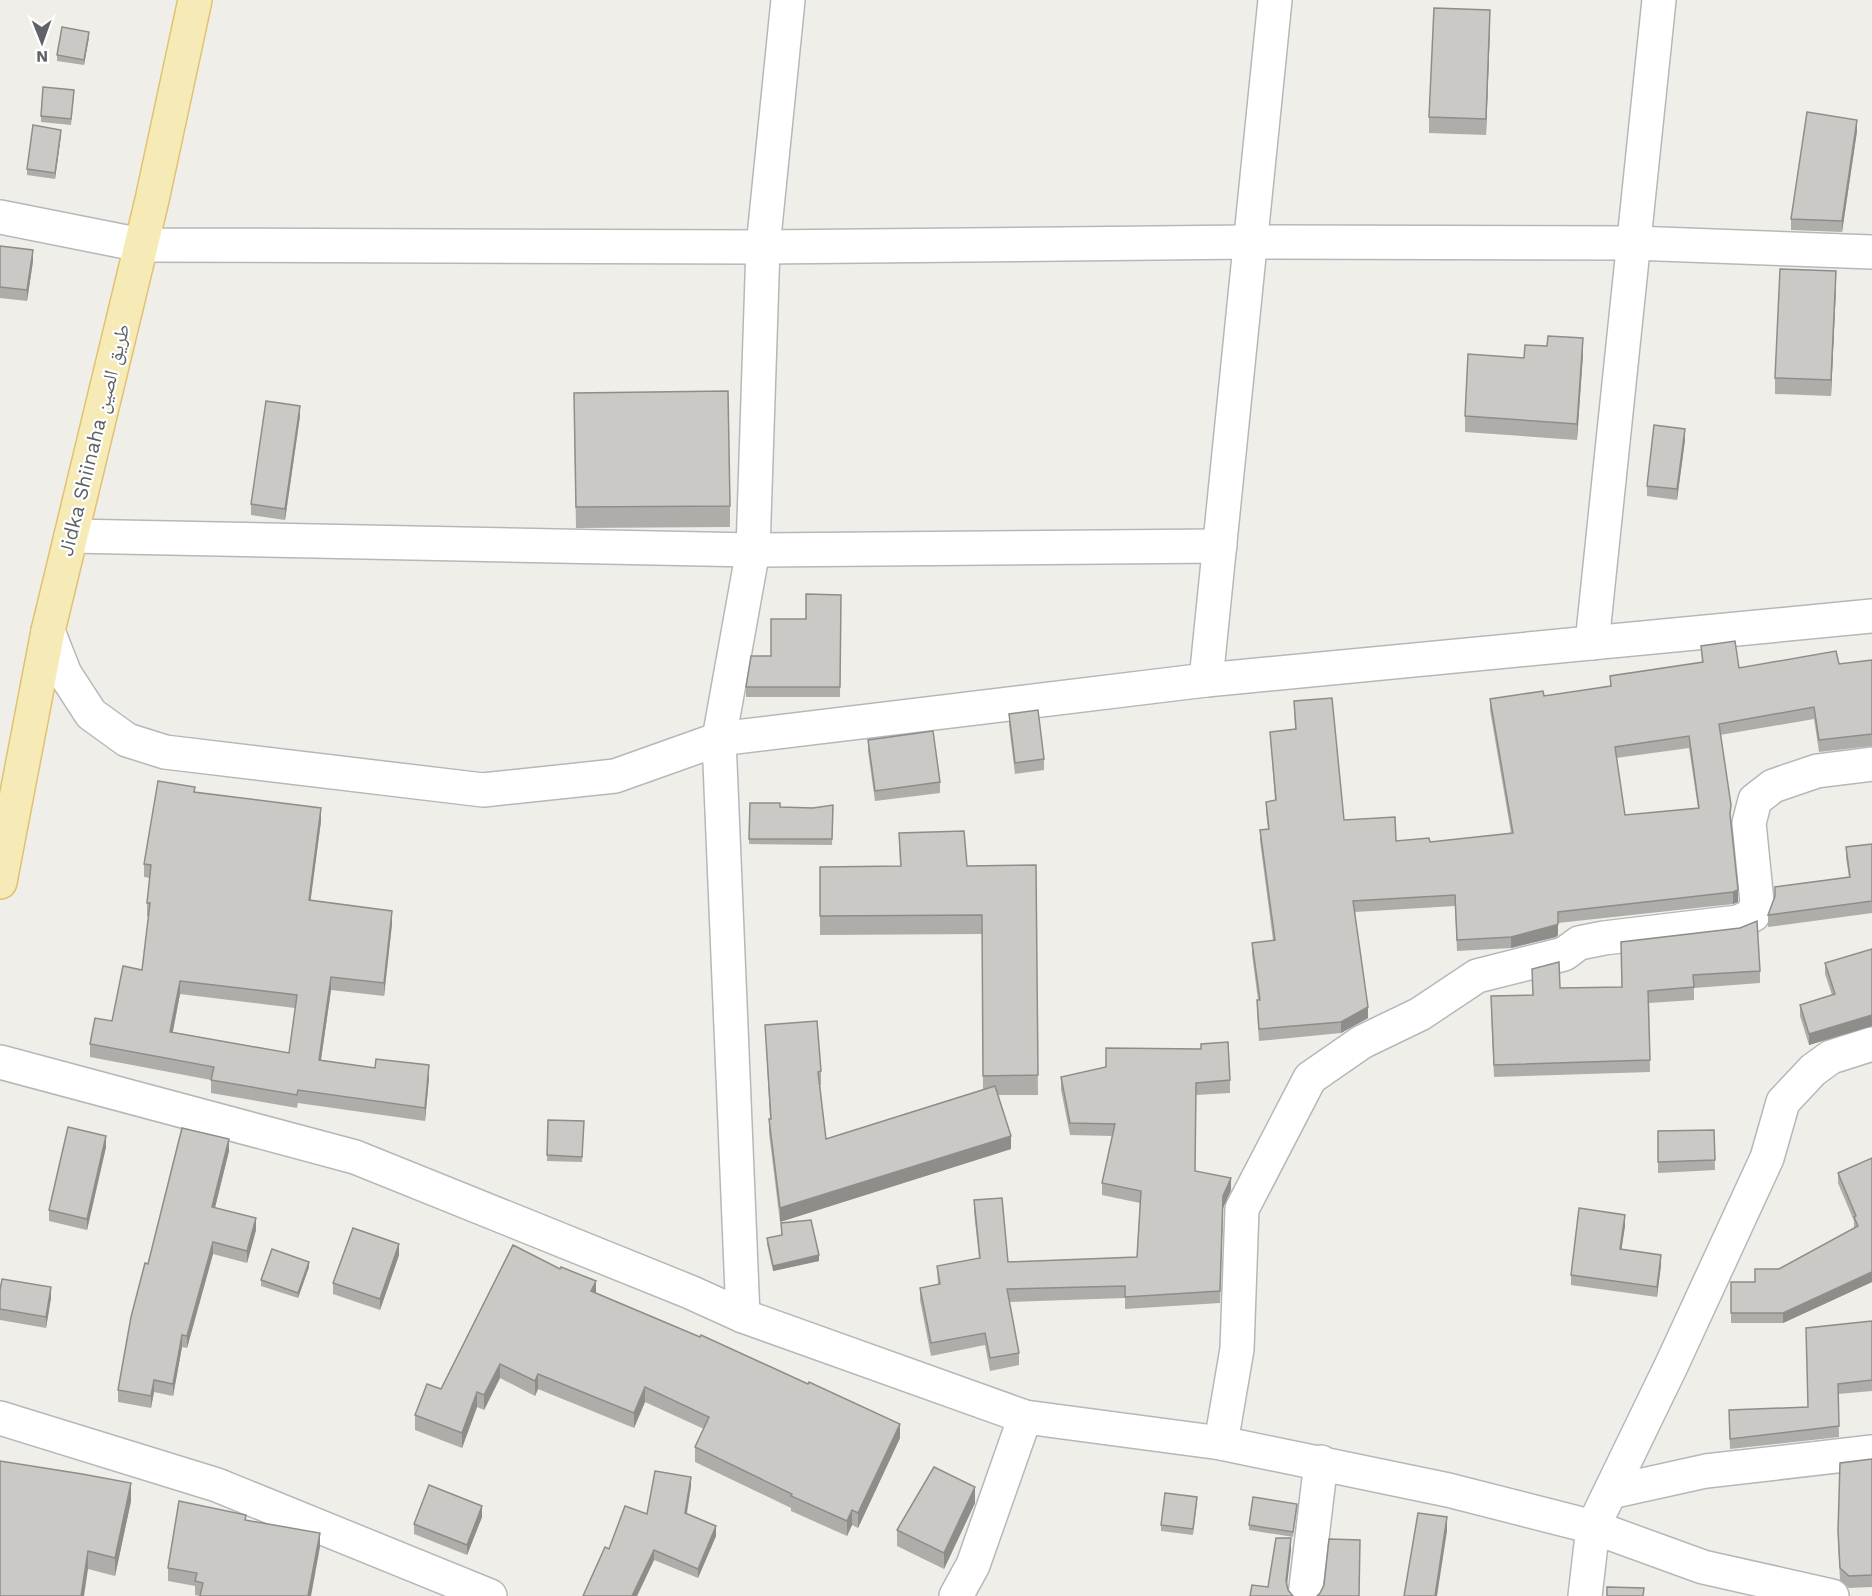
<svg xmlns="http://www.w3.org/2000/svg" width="1872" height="1596" viewBox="0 0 1872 1596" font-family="'Work Sans','Noto Naskh Arabic',sans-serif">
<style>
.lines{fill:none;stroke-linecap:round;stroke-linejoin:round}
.minor-casing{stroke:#b5b8bb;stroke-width:36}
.major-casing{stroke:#e2c16f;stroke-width:36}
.minor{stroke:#fff;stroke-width:33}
.major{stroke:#f6ebb6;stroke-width:33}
.wall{fill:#afada9;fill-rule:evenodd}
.shaded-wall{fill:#8e8d8a}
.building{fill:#cbc9c5;stroke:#8e8d8a;stroke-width:1.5;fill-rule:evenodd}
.labels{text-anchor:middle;stroke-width:4.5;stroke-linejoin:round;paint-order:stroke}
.street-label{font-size:20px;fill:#5f6367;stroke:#fff}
</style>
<rect width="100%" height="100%" fill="#f0eee8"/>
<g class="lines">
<defs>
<g id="minor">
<polyline points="788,0 763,247 753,550 719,739 1206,680 1872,616"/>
<polyline points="0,217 141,245 763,247 1250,242 1633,243 1872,252"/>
<polyline points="71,536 753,550 1220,546"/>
<polyline points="48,631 65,674 91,714 127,740 165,752 483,790 615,776 719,739 743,1316"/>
<polyline points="1592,643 1659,0"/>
<polyline points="1206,680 1275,0"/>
<polyline points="0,1062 355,1157 690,1292 743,1316 1025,1417 1221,1443 1448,1490 1593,1527 1703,1567 1832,1596"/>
<polyline points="0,1418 217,1485 490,1596"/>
<polyline points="1221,1443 1237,1349 1242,1209 1310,1078 1362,1042 1420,1014 1477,976 1564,954 1579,943 1604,938 1738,922 1753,915 1757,902 1749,823 1755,800 1773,786 1817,771 1872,764"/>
<polyline points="1611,1492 1706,1471 1872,1452"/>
<polyline points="956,1596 973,1565 1025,1417"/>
<polyline points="1305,1596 1321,1462"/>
<polyline points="1585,1596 1593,1527 1672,1364 1767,1158 1783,1102 1813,1070 1831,1057 1872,1044"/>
</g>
<polyline id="major" points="0,882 48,631 152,200 195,0"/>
</defs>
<use href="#minor" class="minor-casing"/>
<use href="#major" class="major-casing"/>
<use href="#minor" class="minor"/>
<use href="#major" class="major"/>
</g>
<g class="wall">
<polygon points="1490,26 1486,135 1429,133 1429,117"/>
<polygon points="89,37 84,65 57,61 57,55"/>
<polygon points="74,96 71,125 41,122 41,116"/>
<polygon points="1857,131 1842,232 1791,230 1791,219"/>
<polygon points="61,135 55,179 27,175 27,169"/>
<polygon points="0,246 33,261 27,301 0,298"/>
<polygon points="1836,287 1831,396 1775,394 1775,378"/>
<polygon points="1583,354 1577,440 1465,432 1465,416 1524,358"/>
<polygon points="574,414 730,506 730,527 576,528"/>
<polygon points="300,416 285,520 251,515 251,504"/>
<polygon points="1685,440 1677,500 1647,496 1647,486"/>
<polygon points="841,595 840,697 746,697 746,687 771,656 806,619"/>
<path d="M1701,646l38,22 100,-4 33,-4v86l-53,6 -5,-33 -94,16 11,85 7,82 -5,2 -175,19v12l-2,2 -45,11 -54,3 -2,-45 -100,6 13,106 -27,15 -82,8 -2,-29v-12h1l-6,-46v-11l21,-3 -13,-99v-11l8,-1 -2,-16v-11l9,-2 -5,-68 25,-2 -1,-29 50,119 52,21 34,1 81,-9 -21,-123v-11l54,-3 66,-9v-11l92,-13zM1689,748l9,60 -73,7 -9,-57z"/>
<polygon points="1009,714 1044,759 1044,770 1015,774 1009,725"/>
<polygon points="868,740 940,782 940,793 875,801 868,751"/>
<path d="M195,792l126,29 -11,79 82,24 -8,72 -53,-6 -10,70 108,18 -4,43 -127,-18 -1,5 -86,-15v-13l-121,-23v-13l22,-23 30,-51 7,-54h-2v-13l3,-25 -6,-1v-13zM180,994l115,14 -6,45 -116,-21z"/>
<polygon points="750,803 780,807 813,808 833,805 832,845 749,844"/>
<polygon points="899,833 967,866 1036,865 1038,1095 998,1095 1011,1149 780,1222 769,1133 769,1119 770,1119 765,1025 821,1071 821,1085 820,1085 826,1139 983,1090 982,934 820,935 820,867 900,866"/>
<polygon points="1872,844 1872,913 1768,927 1768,915 1849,877 1846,858 1846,847"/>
<polygon points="1621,942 1760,971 1760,983 1694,988 1694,1000 1649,1003 1650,1072 1494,1077 1491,1009 1533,995 1532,969 1560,988 1622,987"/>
<polygon points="1872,949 1872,1026 1809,1045 1800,1016 1800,1005 1832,995 1825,974 1825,963"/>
<polygon points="1061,1077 1230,1080 1230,1093 1196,1095 1195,1171 1231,1190 1223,1208 1220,1303 1125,1309 1125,1298 1009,1302 1019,1353 1019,1365 990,1371 985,1345 931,1356 920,1300 920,1288 938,1285 937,1266 979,1258 974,1212 974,1200 1008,1262 1137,1257 1140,1203 1102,1195 1102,1183 1112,1136 1070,1135 1061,1090"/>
<polygon points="548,1120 584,1121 582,1162 547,1161"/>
<polygon points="1714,1130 1715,1170 1658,1173 1658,1131"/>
<polygon points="106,1147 87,1230 49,1221 49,1210"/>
<polygon points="229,1151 215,1208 256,1230 247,1263 213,1254 187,1348 182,1347 173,1396 154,1392 151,1408 118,1402 118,1390 148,1264"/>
<polygon points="1872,1158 1872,1282 1783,1323 1731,1323 1731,1282 1755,1282 1854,1228 1854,1221 1838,1183 1838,1173"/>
<polygon points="781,1223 819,1261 773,1271 767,1244 767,1238 781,1235"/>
<polygon points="1625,1226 1621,1249 1661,1265 1657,1297 1571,1285 1571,1275"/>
<polygon points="399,1255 380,1310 333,1294 333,1283"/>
<polygon points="309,1267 298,1298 261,1286 261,1280"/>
<polygon points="0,1290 51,1298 46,1328 0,1320"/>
<polygon points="596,1293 900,1438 858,1528 852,1525 847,1536 791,1511 791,1508 695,1462 695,1447 704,1429 645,1402 634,1428 538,1389 535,1396 500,1378 484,1410 477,1407 462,1448 415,1430 415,1415 441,1389"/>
<polygon points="1872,1321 1872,1391 1838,1394 1839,1437 1730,1449 1729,1410 1808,1407"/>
<polygon points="1872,1459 1872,1587 1849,1588 1840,1580 1838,1542 1840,1463"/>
<polygon points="691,1486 687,1514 716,1536 698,1578 654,1560 637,1596 583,1596 609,1549 647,1514"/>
<polygon points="131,1501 115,1576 88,1569 0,1596"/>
<polygon points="975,1503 944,1569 897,1546 897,1530"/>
<polygon points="1197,1503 1193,1535 1161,1531 1161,1525"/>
<polygon points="1297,1509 1293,1537 1249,1530 1249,1525"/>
<polygon points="482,1517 467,1555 414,1534 414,1524"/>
<polygon points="246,1520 320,1547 200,1596 195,1595 195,1586 168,1581 168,1568"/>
</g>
<g class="shaded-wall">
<polygon points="1490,10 1490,26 1486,135 1486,119"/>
<polygon points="89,32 89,37 84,65 84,60"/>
<polygon points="1857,120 1857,131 1842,232 1842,221"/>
<polygon points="61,130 61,135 55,179 55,173"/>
<polygon points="33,250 33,261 27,301 27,290"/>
<polygon points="1836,271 1836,287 1831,396 1831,380"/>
<polygon points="1583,338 1583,354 1577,440 1577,424"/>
<polygon points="300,406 300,416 285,520 285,509"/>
<polygon points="1685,429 1685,440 1677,500 1677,489"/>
<polygon points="321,808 321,821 309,913 309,900"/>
<polygon points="1738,890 1738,902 1733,904 1733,892"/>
<polygon points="392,911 392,924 384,996 384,983"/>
<polygon points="1558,924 1558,935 1556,937 1511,948 1511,937"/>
<polygon points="331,977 331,990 319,1073 319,1060"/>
<polygon points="180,981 180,994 170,1045 170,1032"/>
<polygon points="1368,1007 1368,1018 1341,1033 1341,1022"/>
<polygon points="1872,1015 1872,1026 1809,1045 1809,1034"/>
<polygon points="429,1065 429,1078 425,1121 425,1108"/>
<polygon points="106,1136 106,1147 87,1230 87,1219"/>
<polygon points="1011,1136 1011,1149 780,1222 780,1208"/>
<polygon points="229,1139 229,1151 212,1219 212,1207"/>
<polygon points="1231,1178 1231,1190 1223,1208 1220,1303 1223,1196"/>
<polygon points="1625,1215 1625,1226 1620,1260 1620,1249"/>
<polygon points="256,1218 256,1230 247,1263 247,1251"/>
<polygon points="213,1242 213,1254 187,1348 187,1336"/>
<polygon points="399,1244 399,1255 380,1310 380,1299"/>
<polygon points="819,1255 819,1261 773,1271 773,1266"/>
<polygon points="1661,1255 1661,1265 1657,1297 1657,1287"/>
<polygon points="309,1262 309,1267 298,1298 298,1293"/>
<polygon points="1872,1272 1872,1282 1783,1323 1783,1313"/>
<polygon points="596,1281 596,1296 591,1291"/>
<polygon points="51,1287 51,1298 46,1328 46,1317"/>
<polygon points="182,1335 182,1347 173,1396 173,1384"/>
<polygon points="500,1364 500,1378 484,1410 484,1395"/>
<polygon points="538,1374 538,1389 535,1396 535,1381"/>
<polygon points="154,1380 154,1392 151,1408 151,1396"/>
<polygon points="645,1387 645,1402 634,1428 634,1413"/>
<polygon points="477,1392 477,1407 462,1448 462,1433"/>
<polygon points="900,1424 900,1438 858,1528 858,1513"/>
<polygon points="691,1477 691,1486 685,1522 685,1513"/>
<polygon points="131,1483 131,1501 115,1576 115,1558"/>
<polygon points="975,1487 975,1503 944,1569 944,1553"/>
<polygon points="482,1506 482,1517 467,1555 467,1545"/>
<polygon points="852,1510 852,1525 847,1536 847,1521"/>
<polygon points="1447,1517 1447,1531 1437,1596 1435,1596"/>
<polygon points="716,1526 716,1536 698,1578 698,1569"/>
<polygon points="320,1533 320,1547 311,1596 308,1596"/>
<polygon points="1291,1538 1291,1551 1286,1594 1286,1581"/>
<polygon points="654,1550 654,1560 637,1596 632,1596"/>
<polygon points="88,1551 88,1569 84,1596 81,1596"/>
</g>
<g class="building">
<polygon points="1434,8 1490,10 1486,119 1429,117"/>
<polygon points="62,27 89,32 84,60 57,55"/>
<polygon points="43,87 74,90 71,119 41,116"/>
<polygon points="1807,112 1857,120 1842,221 1791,219"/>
<polygon points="33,125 61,130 55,173 27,169"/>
<polygon points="0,246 33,250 27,290 0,287"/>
<polygon points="1780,269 1836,271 1831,380 1775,378"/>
<polygon points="1548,336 1583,338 1577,424 1465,416 1468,354 1524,358 1525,345 1547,346"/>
<polygon points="728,391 730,506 576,507 574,393"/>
<polygon points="266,401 300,406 285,509 251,504"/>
<polygon points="1654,425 1685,429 1677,489 1647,486"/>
<polygon points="806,594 841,595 840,687 746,687 751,656 771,656 771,619 806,619"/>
<path d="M1735,641l4,27 97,-17 3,13 33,-4v74l-53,6 -5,-33 -95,17 12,81 -1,9 8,76 -5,2 -175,20v12l-2,1 -45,12 -54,3 -2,-45 -102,6 15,106 -27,15 -82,7 -2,-29h3l-8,-57 23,-3 -15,-110 9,-1 -3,-27 10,-2 -6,-68 26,-3 -2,-28 38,-3 12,122 51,-3 1,24 33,-3 1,4 83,-9 -23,-134 53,-8 1,5 67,-10 -1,-10 93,-14 -2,-16zM1689,736l10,72 -74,7 -10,-68z"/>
<polygon points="1038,710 1044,759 1015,763 1009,714"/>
<polygon points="933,731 940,782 875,791 868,740"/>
<path d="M158,781l37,6 -1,5 127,16 -12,92 83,11 -8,72 -53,-6 -12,83 56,8 1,-9 53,6 -4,43 -127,-18 -1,5 -86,-15 3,-13 -124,-23 5,-26 17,3 11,-55 19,4 8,-67h-3l4,-38 -7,-1zM180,981l117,14 -8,58 -119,-21z"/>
<polygon points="750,803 780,803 780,807 813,808 833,805 832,839 749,839"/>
<polygon points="964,831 967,866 1036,865 1038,1075 983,1076 982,915 820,916 820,867 901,866 899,833"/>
<polygon points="1872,844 1872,901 1768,915 1775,896 1775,887 1850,877 1846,847"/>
<polygon points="1757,921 1760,971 1693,975 1694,987 1648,991 1650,1060 1494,1065 1491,996 1533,995 1532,969 1559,962 1560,988 1622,987 1621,942 1740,928"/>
<polygon points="1872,949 1872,1015 1809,1034 1800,1005 1835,994 1825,963"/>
<polygon points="817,1021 821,1071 818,1072 826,1139 995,1086 1011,1136 780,1208 769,1119 771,1119 765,1025"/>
<polygon points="1228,1042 1230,1080 1196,1083 1195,1171 1231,1178 1223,1196 1220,1291 1125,1297 1125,1286 1007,1289 1019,1353 990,1358 985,1333 931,1343 920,1288 940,1284 937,1266 980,1258 974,1200 1002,1198 1008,1262 1137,1257 1141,1191 1102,1183 1115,1124 1070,1123 1061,1077 1106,1067 1106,1048 1201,1049 1201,1044"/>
<polygon points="548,1120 584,1121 582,1157 547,1155"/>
<polygon points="68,1127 106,1136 87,1219 49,1210"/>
<polygon points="182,1128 229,1139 212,1207 256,1218 247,1251 213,1242 187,1336 182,1335 173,1384 154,1380 151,1396 118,1390 131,1317 145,1263 148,1264"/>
<polygon points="1714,1130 1715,1160 1658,1162 1658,1131"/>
<polygon points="1872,1158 1872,1272 1783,1313 1731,1313 1731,1282 1755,1282 1755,1269 1779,1269 1858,1226 1854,1217 1856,1216 1838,1173"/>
<polygon points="1579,1208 1625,1215 1620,1249 1661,1255 1657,1287 1571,1275"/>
<polygon points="811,1220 819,1255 773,1266 767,1238 782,1235 781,1223"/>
<polygon points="353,1228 399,1244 380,1299 333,1283"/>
<polygon points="513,1245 560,1269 561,1267 596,1281 591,1291 700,1337 701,1335 808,1384 809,1382 900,1424 858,1513 852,1510 847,1521 791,1496 792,1494 695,1447 709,1417 645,1387 634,1413 538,1374 535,1381 500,1364 484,1395 477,1392 462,1433 415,1415 427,1384 441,1389"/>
<polygon points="272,1249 309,1262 298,1293 261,1280"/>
<polygon points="2,1279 51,1287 46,1317 0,1309 0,1290"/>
<polygon points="1872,1321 1872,1380 1838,1384 1839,1426 1730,1439 1729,1410 1808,1407 1806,1328"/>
<polygon points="1872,1459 1872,1575 1849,1576 1840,1568 1838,1531 1840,1463"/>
<polygon points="0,1461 82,1474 131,1483 115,1558 88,1551 81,1596 0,1596"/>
<polygon points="934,1467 975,1487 944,1553 897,1530"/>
<polygon points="655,1471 691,1477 685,1513 716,1526 698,1569 654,1550 632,1596 583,1596 605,1547 609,1549 625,1506 647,1514"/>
<polygon points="429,1485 482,1506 467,1545 414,1524"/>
<polygon points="1165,1493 1197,1497 1193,1529 1161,1525"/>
<polygon points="1253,1497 1297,1504 1293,1532 1249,1525"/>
<polygon points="179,1501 246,1515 245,1520 320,1533 308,1596 200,1596 203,1583 195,1581 197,1573 168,1568"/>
<polygon points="1418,1513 1447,1517 1435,1596 1404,1596"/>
<polygon points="1276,1538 1291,1538 1286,1581 1288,1590 1293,1596 1250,1596 1252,1585 1268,1587"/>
<polygon points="1329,1539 1360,1540 1359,1596 1317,1596 1320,1593 1324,1585"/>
<polygon points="1607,1587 1644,1588 1643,1596 1607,1596"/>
</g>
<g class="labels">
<g class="street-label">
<text transform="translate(94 440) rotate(-76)" y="7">Jidka Shiinaha طريق الصين</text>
</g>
</g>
<g transform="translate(42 42) rotate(179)" stroke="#ffffff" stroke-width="4.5" paint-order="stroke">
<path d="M0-4.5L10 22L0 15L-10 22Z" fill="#5f6367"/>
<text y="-9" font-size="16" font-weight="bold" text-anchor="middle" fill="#5f6367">N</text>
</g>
</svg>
